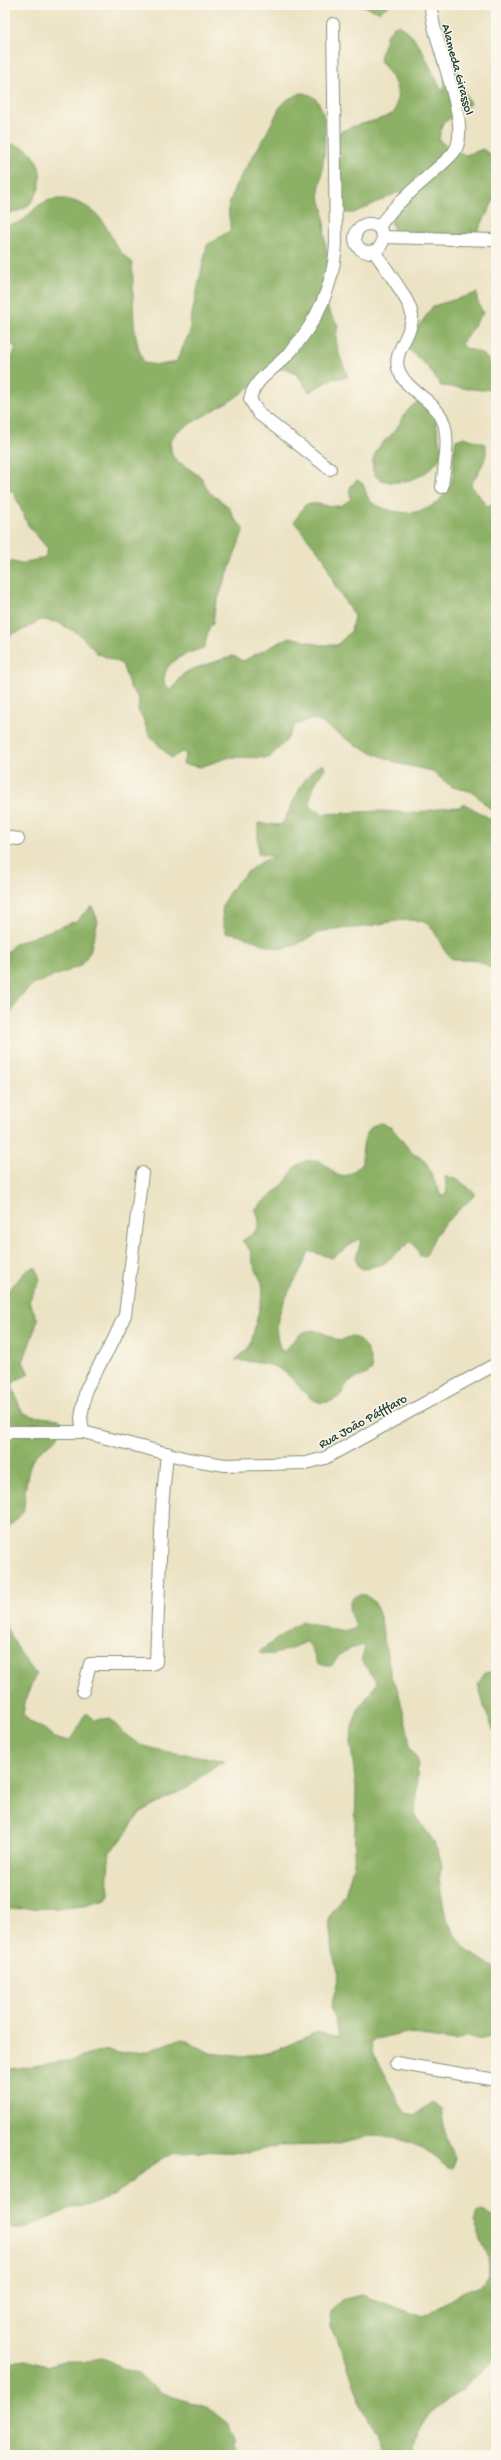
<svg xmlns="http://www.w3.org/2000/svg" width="501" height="2460" viewBox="0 0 501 2460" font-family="'Gochi Hand',sans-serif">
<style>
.forest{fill:#8cb065;stroke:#56764c}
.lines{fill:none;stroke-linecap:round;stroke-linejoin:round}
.minor-casing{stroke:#86907c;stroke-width:14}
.minor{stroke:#fff;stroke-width:12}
.labels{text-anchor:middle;stroke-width:3;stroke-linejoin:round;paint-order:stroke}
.street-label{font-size:13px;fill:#1f3d34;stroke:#fbf7ec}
</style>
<rect width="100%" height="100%" fill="#fbf7ec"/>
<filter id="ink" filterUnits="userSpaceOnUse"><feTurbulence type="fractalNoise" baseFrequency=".025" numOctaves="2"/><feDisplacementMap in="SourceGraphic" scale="8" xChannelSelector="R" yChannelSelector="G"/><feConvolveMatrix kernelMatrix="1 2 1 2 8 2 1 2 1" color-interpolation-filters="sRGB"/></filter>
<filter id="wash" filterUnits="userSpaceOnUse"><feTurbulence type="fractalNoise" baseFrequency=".012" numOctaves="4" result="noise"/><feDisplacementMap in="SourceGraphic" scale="16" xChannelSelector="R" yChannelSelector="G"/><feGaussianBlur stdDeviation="0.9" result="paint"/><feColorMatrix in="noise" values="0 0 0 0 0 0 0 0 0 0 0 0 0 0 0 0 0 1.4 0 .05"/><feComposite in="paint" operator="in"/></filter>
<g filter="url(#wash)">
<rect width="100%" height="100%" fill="#ece3c4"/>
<g class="forest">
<polygon points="361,5 390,5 379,12"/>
<path d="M399,25c27,18 27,42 45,67l3,-36c15,11 14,32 23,48l-28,20 -3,16 13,10 14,5 17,-6 13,11v36l-18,35 -8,5 -76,-5 -4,-15 15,-27 -51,24h-8l-6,-4 -5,-74c19,-12 40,-12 59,-22 6,-18 4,-28 -7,-43 -1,-3 -5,-5 -6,-8 -3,-8 5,-17 5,-26l8,-10z"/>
<path d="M301,93c38,0 20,79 18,100 0,5 3,10 4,15 2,13 1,27 3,40 1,5 4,10 5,14 0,11 -8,23 -7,33 1,12 8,21 14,30 -5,23 3,32 10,52l-17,2 -22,13 -11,-17 -14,-7 -14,5 -37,26 -57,33 -6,10 2,13 4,5 25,17 8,15 20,15 5,11 10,11 -29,78 -2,17 -4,4 -5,20c-18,5 -45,15 -39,37l7,5 10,-15 8,-5 43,-14 10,5 47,-24 31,8h16l14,-14 3,-15 -20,-32 -10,-26 -30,-36 11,-17c19,-5 31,10 46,-7 -3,-9 -1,-12 6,-18l6,4c2,4 3,10 5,14 4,7 12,9 18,11 25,9 52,2 64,-24 7,-14 1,-30 6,-45l8,-3 21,7c5,14 -8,29 -14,41l16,21 9,-1v310l-23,-23 -21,-5 -20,-16 -32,-7 -43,-18 -36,-24 -9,-3 -17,6 -9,16 -17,17 -39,-1 -30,10 -17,-3 3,-11 -4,-1 -11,6c-7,-8 -16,-16 -22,-24 -4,-8 -5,-17 -11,-23l1,-12 -9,-12 -8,-23 -25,-11 -18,-19 -22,-12 -16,-2 -20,11 -10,3 -6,10v-84l16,4 24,-7 3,-8 -20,-24 -15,-34h-8v-124l6,-6 5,-14 -11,-6v-121l3,5c19,-1 19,-12 33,-21 17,-10 37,-4 52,7 17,13 19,39 39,51 3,33 -3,68 12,101l15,2 17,-3 15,-33 -1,-6 17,-78 24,-15 -3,-21 7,-23 29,-48 16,-31 8,-8z"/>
<path d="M5,142c6,2 15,4 21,7 23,15 17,54 -8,62 -4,2 -9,1 -13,2z"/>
<path d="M477,293v7l6,13 -22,31c5,6 11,5 17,8 14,6 16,19 16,32l-4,5 -7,1 -42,-4 -12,-18 -24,-22 28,-40z"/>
<path d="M422,401l12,8 5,31 5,13c-7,9 -14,18 -24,23 -20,10 -58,11 -45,-22 4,-11 15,-16 21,-25 8,-11 12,-25 26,-28z"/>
<path d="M323,764l2,4c-8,12 -18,25 -14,40l13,6 55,-3 36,2 27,-5 17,-1 6,-3 31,18v150c-6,-4 -12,-9 -18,-11 -9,-4 -18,3 -27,-3 -12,-9 -13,-30 -27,-36 -18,-6 -43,3 -61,5 -13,2 -29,1 -42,5 -15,5 -22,15 -39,16 -17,1 -41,-17 -56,-15 -3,-9 -5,-18 -3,-28 6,-19 33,-45 52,-48l-17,-3v-31l19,2 5,-1c11,-18 21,-53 41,-60z"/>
<polygon points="92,906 98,921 90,952 80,966 32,985 20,997 5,1024 5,955 14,944 76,921"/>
<path d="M381,1123l11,5 20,25 13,7 16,36h3l3,-5 -2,-14 11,1 20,16 -32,30 -9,12 -9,20h-6l-5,-11 -5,-3 -27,22 -20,5 -5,-3 -2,-8 5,-17 -1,-3 -28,20 -23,-7c-10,31 -47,68 -26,102 21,-27 27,-28 56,-12l13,-5c15,7 18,19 20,34 -7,7 -14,7 -22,11 -6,4 -7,14 -13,17 -27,17 -38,-19 -57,-29 -13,-7 -30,-7 -45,-9l12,-10 5,-11 11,-46 -1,-10 -9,-20 -3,-13 -8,-9c15,-10 22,-14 13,-32l29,-25 12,-18 10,-5 12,-1c18,9 19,30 44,3 0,-15 1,-37 19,-40z"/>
<path d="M34,1267l3,2 3,12 -11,20 9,19 -15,42 6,12 -14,7 -3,5 10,26 10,4 27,3 5,5c-9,23 -14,16 -29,32 -8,10 -11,42 -11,55l-19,21v-238l21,-23z"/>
<path d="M360,1594l6,1 8,7 6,15 11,60 7,13 11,47v9l9,14 -3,56 18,24 7,18 2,8 -3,13 7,40 19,30 31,20v50l-5,17 -14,3 -10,-3 -12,5 -53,-8 -26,6 -5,4 1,9 33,61 10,2 18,-13 8,7 5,29 9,20 -2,10 -5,-1 -25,-19 -32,-12 -16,-1 -47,10 -53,1 -26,7 -55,-2 -20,2 -24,13 -35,30 -53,16 -35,16h-14l-8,-4v-154l68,-10 29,-10 17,3 29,-2 32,-12 7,1 23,13 34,4 33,-7 40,-18 22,5 -8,-30 8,-32 -7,-22 -3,-35 3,-7 13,-16 9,-32 2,-75 -5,-42 1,-19 6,-17 19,-27 -16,-23 4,-12 -2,-3c-7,2 -15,4 -21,8 -11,9 -5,18 -25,10l-7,-18 -4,-3c-13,4 -35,18 -47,10l42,-31 42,11 11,-3 2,-4c-8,-12 -12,-25 4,-31z"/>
<path d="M5,1625l17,31 14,18 -10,24 -3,16c10,12 10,8 21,15 10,7 10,12 25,11 11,-7 10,-22 18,-27l8,7 15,-2c6,6 12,15 20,20 24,18 67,14 95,24l-10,4 -31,23 -44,24 -21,30 -10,10c1,14 -4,27 1,40l-4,6 -22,6 -27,3 -52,1z"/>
<polygon points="496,1671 496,1736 485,1710 478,1684 485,1673"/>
<polygon points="483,2210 496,2219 496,2359 465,2387 429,2414 421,2427 414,2455 387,2455 379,2434 369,2421 361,2404 345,2357 331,2328 330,2312 341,2300 361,2295 423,2317 464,2291 478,2287 487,2277 489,2270 488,2256 474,2221 477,2212"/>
<polygon points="102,2358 135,2372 163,2393 206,2406 228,2424 235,2437 236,2455 5,2455 5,2369 10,2364 17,2361 26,2360 47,2366 64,2361 83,2361"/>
</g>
</g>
<g filter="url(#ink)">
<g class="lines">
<defs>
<g id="minor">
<circle cx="369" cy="238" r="14"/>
<path d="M379,227c14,-21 34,-37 53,-54 7,-7 16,-13 22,-21 20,-27 -23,-111 -23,-147"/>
<polyline points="383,237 496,240"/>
<path d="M374,251c9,14 38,51 38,65 1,17 -19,36 -14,52 6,20 28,28 40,44 15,18 6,53 4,75"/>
<path d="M330,469l-71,-55 -9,-15c5,-22 27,-31 41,-48 27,-31 43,-66 45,-108l-3,-219"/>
<polyline points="5,837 18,839"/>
<polyline points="5,1432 83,1432 188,1459 225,1465 306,1463 325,1458 496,1364"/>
<polyline points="83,1432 81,1418 86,1389 113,1341 125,1315 142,1173"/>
<polyline points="83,1691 90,1664 152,1664 156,1662 162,1507 167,1453"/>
<polyline points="396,2063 496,2080"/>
</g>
</defs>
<use href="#minor" class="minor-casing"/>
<use href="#minor" class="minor"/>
</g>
</g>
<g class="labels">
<g class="street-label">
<text transform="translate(459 69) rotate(75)" y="5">Alameda Girassol</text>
<text transform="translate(362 1420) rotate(-29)" y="5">Rua João Páfffaro</text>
</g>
</g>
<rect width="501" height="2460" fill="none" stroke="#fbf7ec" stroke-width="20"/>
</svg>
